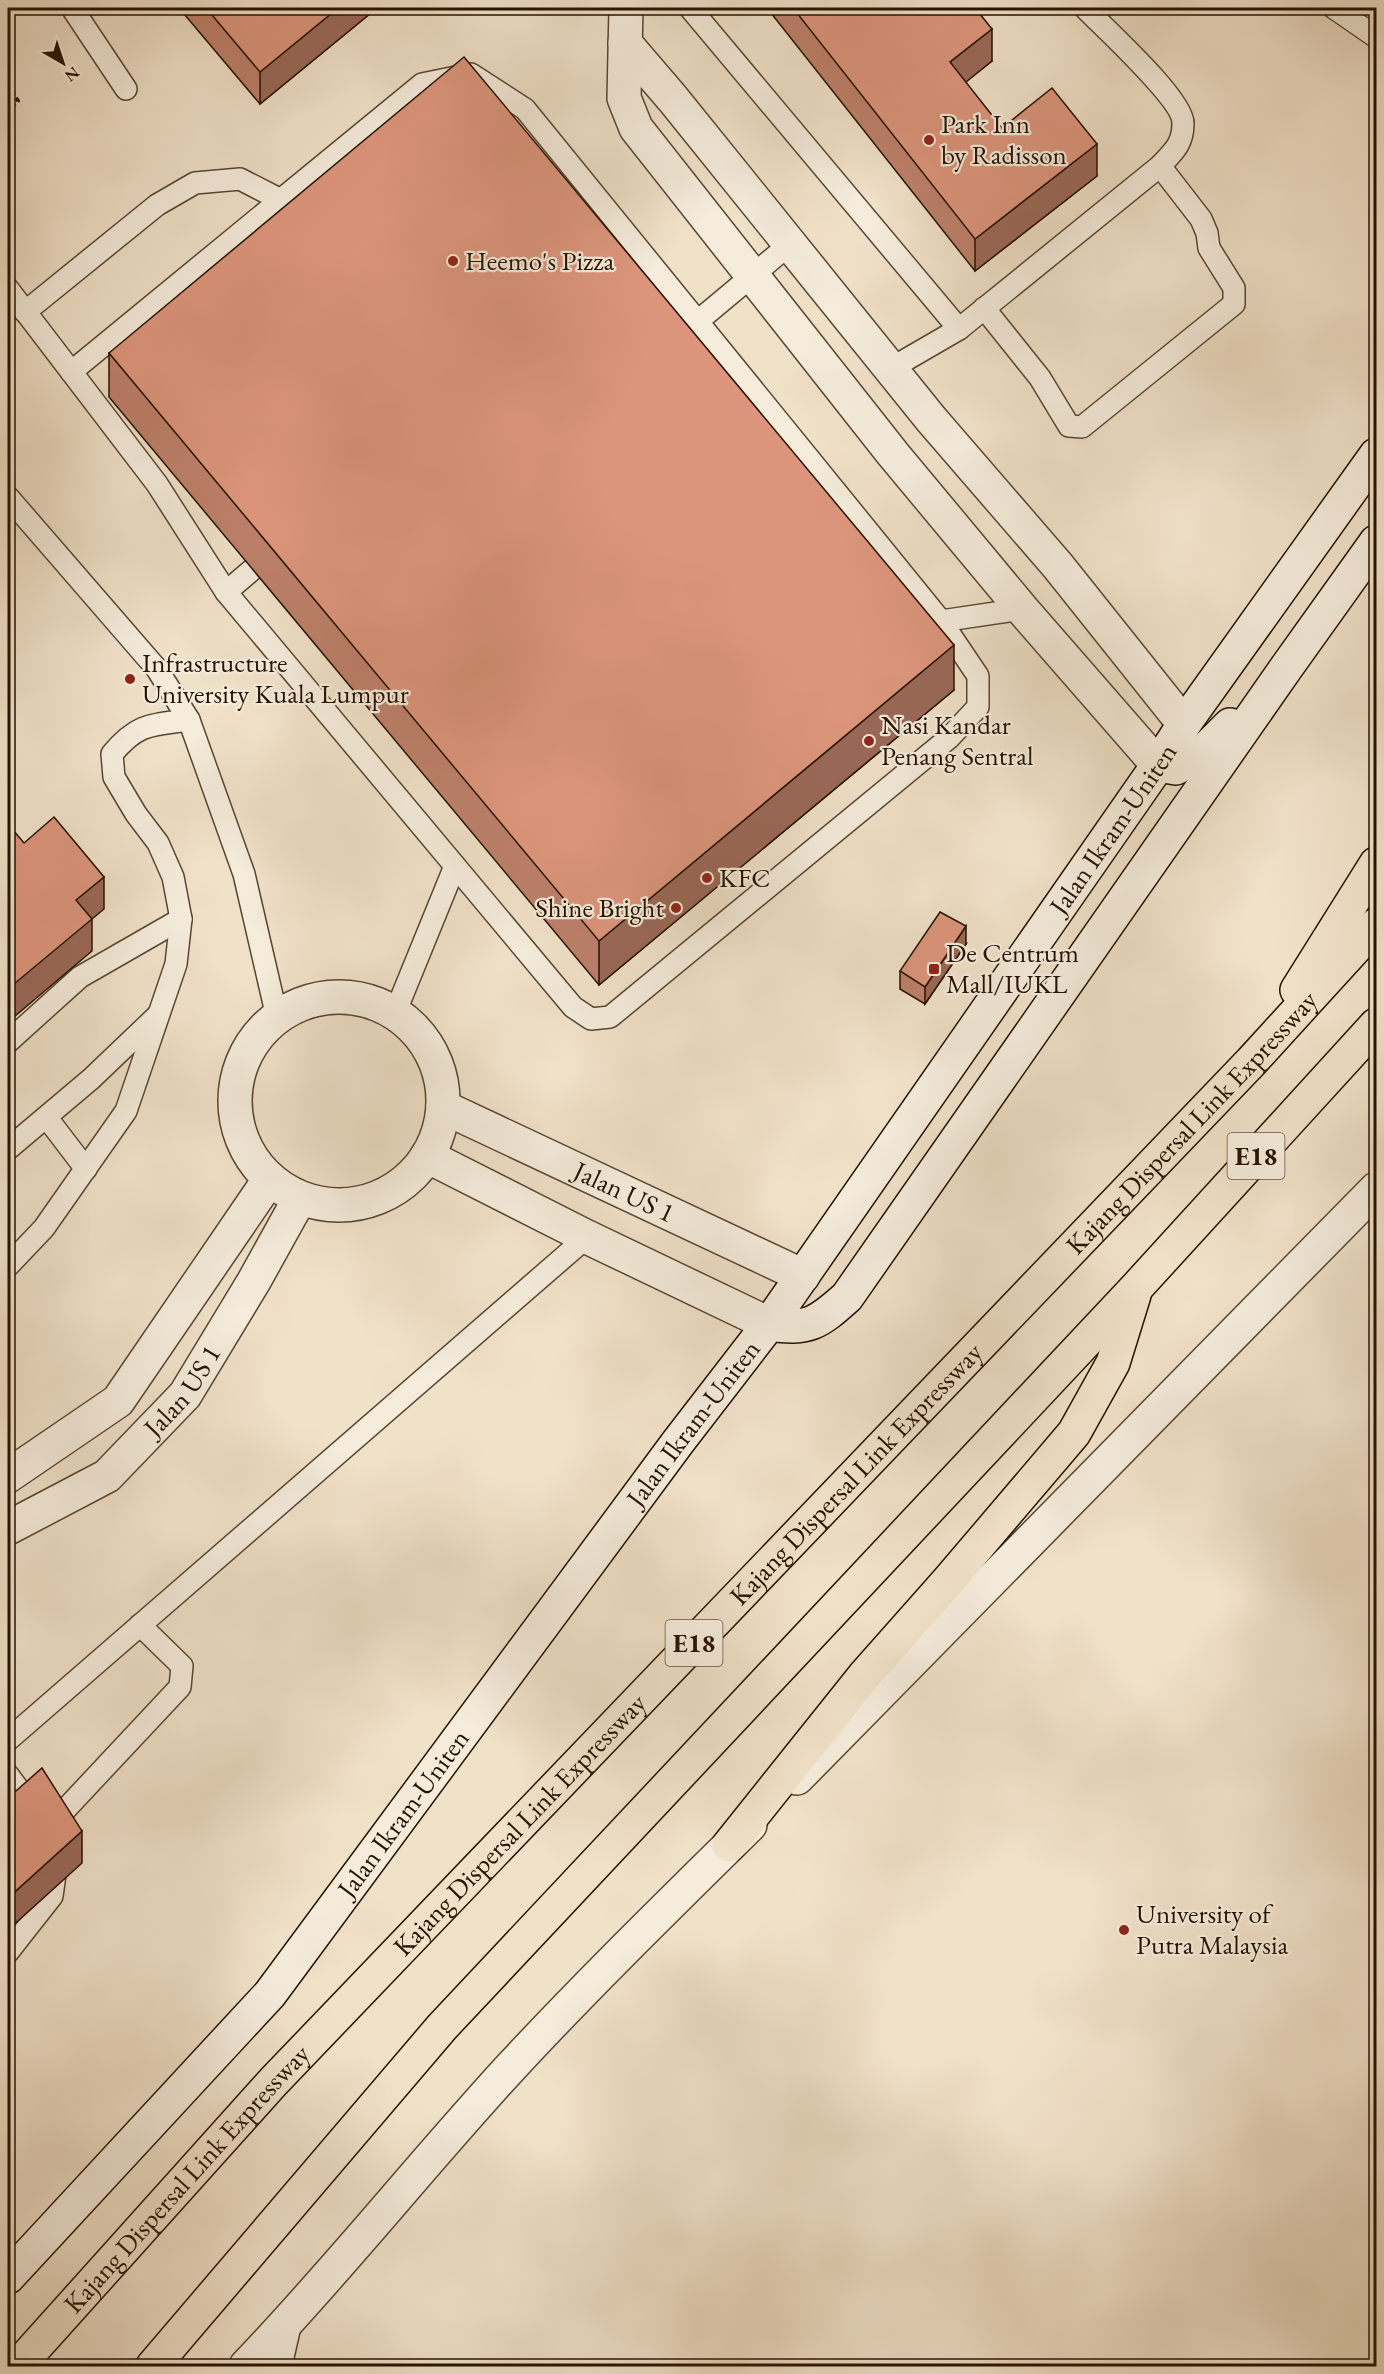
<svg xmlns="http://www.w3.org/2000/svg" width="1384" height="2374" viewBox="0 0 1384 2374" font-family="'EB Garamond',serif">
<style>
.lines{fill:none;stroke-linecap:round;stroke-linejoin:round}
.service-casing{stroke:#584632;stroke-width:24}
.minor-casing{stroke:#584632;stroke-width:36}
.secondary-casing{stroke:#251200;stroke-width:36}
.motorway-casing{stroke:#251200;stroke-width:36}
.path{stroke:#251200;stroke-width:4;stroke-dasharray:4.5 3;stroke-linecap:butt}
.service{stroke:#f5ecdc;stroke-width:21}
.minor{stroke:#f5ecdc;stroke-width:33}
.secondary{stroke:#f5ecdc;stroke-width:33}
.motorway{stroke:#f0e1c9;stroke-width:33}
.wall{fill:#bd806b;stroke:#251200;stroke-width:1.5}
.shaded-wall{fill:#9a6857;stroke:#251200;stroke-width:1.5}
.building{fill:#dc957c;stroke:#251200;stroke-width:1.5}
.poi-dot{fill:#8f2418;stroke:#f5ecdc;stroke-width:2}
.labels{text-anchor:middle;stroke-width:4.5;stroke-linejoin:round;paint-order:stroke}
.shield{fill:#f5ecdc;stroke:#635342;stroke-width:1.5}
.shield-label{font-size:26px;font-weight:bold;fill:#251200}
.poi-label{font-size:27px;fill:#251200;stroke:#f5ecdc;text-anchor:start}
.street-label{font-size:27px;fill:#251200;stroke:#f5ecdc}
</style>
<rect width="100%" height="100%" fill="#f0e1c9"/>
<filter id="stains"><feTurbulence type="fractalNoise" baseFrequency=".00333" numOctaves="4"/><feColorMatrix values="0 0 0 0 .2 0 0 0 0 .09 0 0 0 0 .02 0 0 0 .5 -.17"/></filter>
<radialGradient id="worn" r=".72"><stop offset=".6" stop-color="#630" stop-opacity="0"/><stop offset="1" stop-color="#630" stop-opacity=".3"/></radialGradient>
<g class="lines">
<defs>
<g id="service">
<polyline points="72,8 126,89"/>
<polyline points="690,8 959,329"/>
<polyline points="1334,8 1376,37"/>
<polyline points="8,289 157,484 226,592 573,1007 591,1019 610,1017 949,738 978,707 978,676 941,621 525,109 471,74 422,84 71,372"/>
<polyline points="984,308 1040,378 1069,426 1082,427 1234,304 1234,288 1209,248 1207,233 1201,219 1160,166"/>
<polyline points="25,312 157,205 195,183 240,179 281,200"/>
<polyline points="698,321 790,244"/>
<path d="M890,369l69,-40 201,-163c13,-14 23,-21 23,-43 0,-24 -79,-95 -98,-115"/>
<polyline points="8,497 157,669 189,720 244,874 277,1017"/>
<polyline points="226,592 253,569"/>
<polyline points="941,621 1022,609"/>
<polyline points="395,1013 455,866"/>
<polyline points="8,1042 80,977 181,919"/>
<polyline points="47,1118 86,1169"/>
<polyline points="8,1149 91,1079 157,1016"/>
<path d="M8,1266l36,-38 82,-117 50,-147 5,-45 -8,-42 -15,-34 -22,-29 -22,-37 -2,-23c26,-31 39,-29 77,-34"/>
<polyline points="8,1740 587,1237"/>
<polyline points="8,1775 35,1811"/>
<polyline points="48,1828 180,1687 182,1666 140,1625"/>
<polyline points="8,1952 52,1896 57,1860"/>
<polyline points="281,2366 291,2322"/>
</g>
<g id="minor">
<polyline points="626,8 624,98 636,128 893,454 1022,609 1158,765"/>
<polyline points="625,43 673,99 931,419 1058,566 1184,724"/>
<circle cx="339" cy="1101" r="104"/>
<path id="s1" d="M443,1107l360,169"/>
<polyline points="427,1156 587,1237 769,1324"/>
<polyline points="8,1476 118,1401 269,1180"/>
<path id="s2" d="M8,1528l99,-52 78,-81 69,-114 46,-83"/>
<polyline points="797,1778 1376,1189"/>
<path d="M246,2366c92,-96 175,-201 265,-299 77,-83 158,-162 239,-242"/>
</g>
<g id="secondary">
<polyline points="1158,765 1176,768 1202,753 1230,725"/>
<path d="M769,1324c40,6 49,-1 78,-27l439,-629 90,-126"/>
<path id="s3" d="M8,2277l262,-283 408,-552 91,-118 389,-559 26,-41 192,-269"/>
</g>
<g id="motorway">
<polyline points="1297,990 1376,864"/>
<polyline points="729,1845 864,1676 949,1580 1074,1433 1113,1363 1134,1295"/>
<path id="s4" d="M18,2366l256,-285 977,-1019 125,-137"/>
<polyline points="153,2366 442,2027 1136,1288 1376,1025"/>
</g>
</defs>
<use href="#service" class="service-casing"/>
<use href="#minor" class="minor-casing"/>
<use href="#secondary" class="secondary-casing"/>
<use href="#motorway" class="motorway-casing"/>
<polyline class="path" points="8,85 18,101 8,109"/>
<use href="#service" class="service"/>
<use href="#minor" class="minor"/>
<use href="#secondary" class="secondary"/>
<use href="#motorway" class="motorway"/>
</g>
<g class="wall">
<polygon points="179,8 377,8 260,104"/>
<polygon points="767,8 902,8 992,61 965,82 1002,128 1097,176 975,271"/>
<polygon points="109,353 954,690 599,985 109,397"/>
<polygon points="966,944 925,1004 900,989 900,971"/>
</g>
<g class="shaded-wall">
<polygon points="338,8 377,8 260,104 260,72"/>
<polygon points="992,29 992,61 950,95 950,62"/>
<polygon points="1097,144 1097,176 975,271 975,239"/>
<polygon points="954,645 954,690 599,985 599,941"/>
<polygon points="104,877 104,909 92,919 92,951 8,1022 8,989 76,900"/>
<polygon points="966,926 966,944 925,1004 925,987"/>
<polygon points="82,1831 82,1863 8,1930 8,1898"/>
</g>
<g class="building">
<polygon points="206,8 338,8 260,72"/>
<polygon points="793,8 902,8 903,9 905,8 975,8 992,29 950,62 1002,128 1052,88 1097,144 975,239"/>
<polygon points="464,57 954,645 599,941 109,353"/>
<polygon points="54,817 104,877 76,900 92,919 8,989 8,824 24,843"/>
<polygon points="940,912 966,926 925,987 900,971"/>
<polygon points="42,1768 82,1831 8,1898 8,1798"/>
</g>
<g class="poi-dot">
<circle cx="929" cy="140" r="6"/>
<circle cx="453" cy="261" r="6"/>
<circle cx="130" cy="679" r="6"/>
<circle cx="869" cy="741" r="6"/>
<circle cx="707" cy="878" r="6"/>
<circle cx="676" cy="908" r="6"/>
<rect x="928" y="963" width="12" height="12" rx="3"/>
<circle cx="1124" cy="1930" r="6"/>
</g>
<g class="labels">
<g class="shield">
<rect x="1227.5" y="1133" width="57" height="46" rx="4.5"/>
<rect x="665.5" y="1620" width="57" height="46" rx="4.5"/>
</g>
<g class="shield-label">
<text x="1256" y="1165">E18</text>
<text x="694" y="1652">E18</text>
</g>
<g class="poi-label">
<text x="941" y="133">Park Inn<tspan x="941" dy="31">by Radisson</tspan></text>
<text x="465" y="270">Heemo's Pizza</text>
<text x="142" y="672">Infrastructure<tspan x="142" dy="31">University Kuala Lumpur</tspan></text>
<text x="881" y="734">Nasi Kandar<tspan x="881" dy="31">Penang Sentral</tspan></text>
<text x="719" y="887">KFC</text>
<text x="664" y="917" text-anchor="end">Shine Bright</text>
<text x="946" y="962">De Centrum<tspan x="946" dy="31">Mall/IUKL</tspan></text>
<text x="1136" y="1923">University of<tspan x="1136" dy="31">Putra Malaysia</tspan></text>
</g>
<g class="street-label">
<text dy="9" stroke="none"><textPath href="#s3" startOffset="1824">Jalan Ikram-Uniten</textPath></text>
<text dy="9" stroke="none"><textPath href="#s4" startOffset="1710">Kajang Dispersal Link Expressway</textPath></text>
<text dy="9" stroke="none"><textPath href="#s1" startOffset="200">Jalan US 1</textPath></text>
<text dy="9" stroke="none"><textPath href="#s2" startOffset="226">Jalan US 1</textPath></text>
<text dy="9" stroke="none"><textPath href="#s3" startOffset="1096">Jalan Ikram-Uniten</textPath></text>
<text dy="9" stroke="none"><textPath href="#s4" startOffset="1224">Kajang Dispersal Link Expressway</textPath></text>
<text dy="9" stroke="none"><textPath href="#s3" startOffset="610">Jalan Ikram-Uniten</textPath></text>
<text dy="9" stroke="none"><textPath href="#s4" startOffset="738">Kajang Dispersal Link Expressway</textPath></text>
<text dy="9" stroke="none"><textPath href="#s4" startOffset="252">Kajang Dispersal Link Expressway</textPath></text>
</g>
</g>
<rect width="1384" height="2374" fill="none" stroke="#f0e1c9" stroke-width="30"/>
<rect x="9" y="9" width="1366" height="2356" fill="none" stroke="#251200" stroke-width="3"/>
<rect x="15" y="15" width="1354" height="2344" fill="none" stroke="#251200" stroke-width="1.5"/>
<g transform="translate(63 63) rotate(141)" stroke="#f5ecdc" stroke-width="4.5" paint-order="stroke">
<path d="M0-4.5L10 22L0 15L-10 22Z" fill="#251200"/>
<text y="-9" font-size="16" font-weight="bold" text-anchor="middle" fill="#251200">N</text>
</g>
<rect width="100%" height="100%" filter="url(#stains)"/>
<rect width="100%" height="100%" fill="url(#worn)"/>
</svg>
